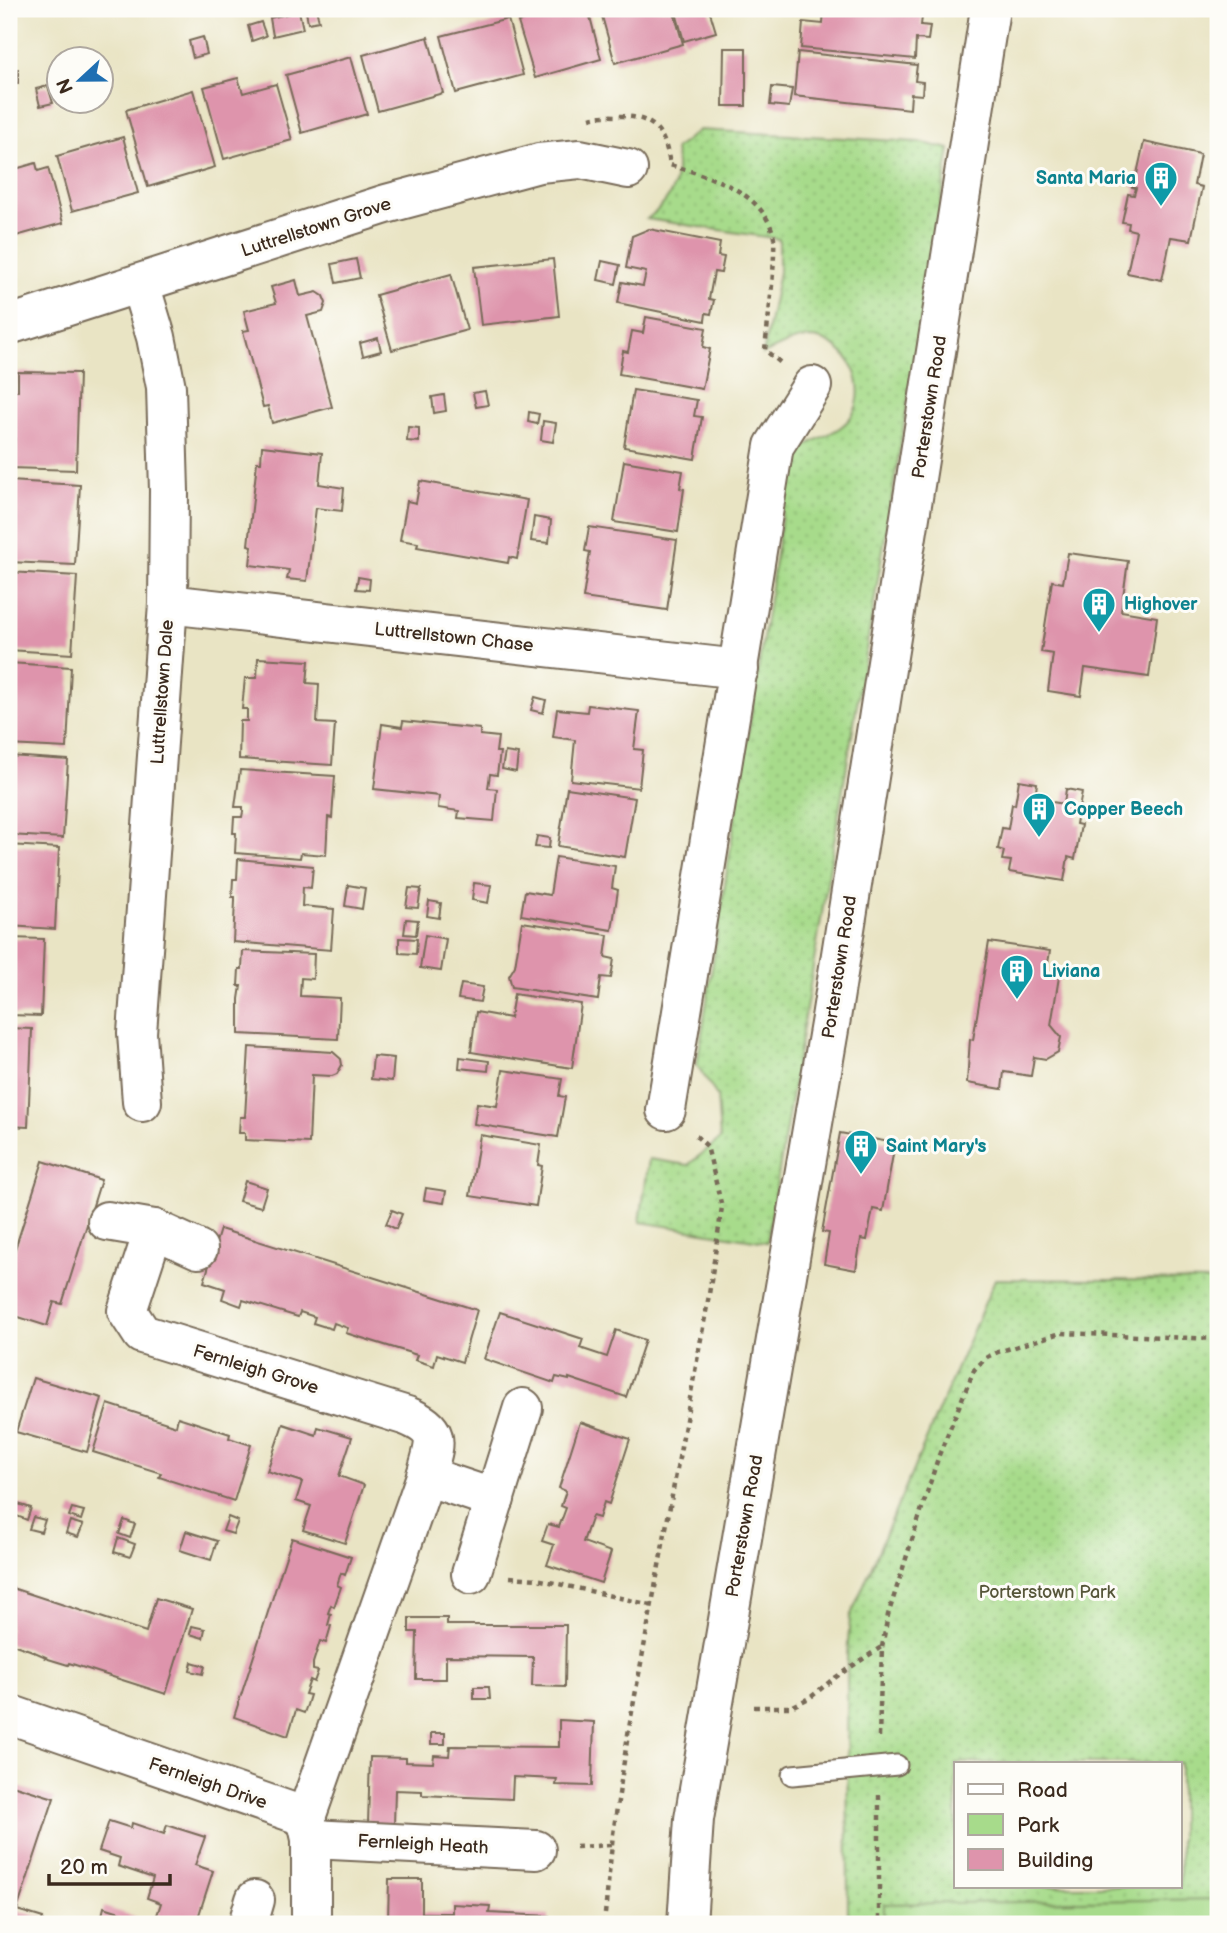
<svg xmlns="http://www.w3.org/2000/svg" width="1227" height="1933" viewBox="0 0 1227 1933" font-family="'Balsamiq Sans',sans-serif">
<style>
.green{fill:url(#green-dots);stroke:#718254;stroke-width:2;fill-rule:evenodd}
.pitch{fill:#a7db8b;stroke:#718254;stroke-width:2}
.building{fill:#de94ac}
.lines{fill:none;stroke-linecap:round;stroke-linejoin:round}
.service-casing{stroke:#786b58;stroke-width:23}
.minor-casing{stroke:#786b58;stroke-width:42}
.tertiary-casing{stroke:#786b58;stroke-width:42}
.path{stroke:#786b58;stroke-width:4.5;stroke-dasharray:5 5;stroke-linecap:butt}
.service{stroke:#fff;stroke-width:19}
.minor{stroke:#fff;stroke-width:38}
.tertiary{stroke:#fff;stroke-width:38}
.labels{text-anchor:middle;stroke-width:6;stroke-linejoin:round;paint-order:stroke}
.culture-label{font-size:18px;font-weight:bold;fill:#0d838f;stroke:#fdfcf7;text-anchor:start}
.street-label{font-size:18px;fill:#3b2a1e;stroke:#fdfcf7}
.park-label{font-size:18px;fill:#565639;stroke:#fdfcf7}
</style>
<defs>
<pattern id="green-dots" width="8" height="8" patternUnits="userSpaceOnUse" patternTransform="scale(1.75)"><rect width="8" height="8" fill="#a7db8b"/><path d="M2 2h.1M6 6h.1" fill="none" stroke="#91bc78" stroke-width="1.8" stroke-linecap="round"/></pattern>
</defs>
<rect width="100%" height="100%" fill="#fdfcf7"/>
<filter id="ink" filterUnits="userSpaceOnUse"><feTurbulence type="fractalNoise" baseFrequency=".0143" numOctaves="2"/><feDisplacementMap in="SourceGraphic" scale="14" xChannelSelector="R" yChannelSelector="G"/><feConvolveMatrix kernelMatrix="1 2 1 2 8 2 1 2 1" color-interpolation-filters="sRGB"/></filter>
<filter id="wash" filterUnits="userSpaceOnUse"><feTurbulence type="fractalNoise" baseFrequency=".00686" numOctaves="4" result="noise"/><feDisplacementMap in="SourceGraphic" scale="28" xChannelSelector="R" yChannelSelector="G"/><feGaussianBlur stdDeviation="1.57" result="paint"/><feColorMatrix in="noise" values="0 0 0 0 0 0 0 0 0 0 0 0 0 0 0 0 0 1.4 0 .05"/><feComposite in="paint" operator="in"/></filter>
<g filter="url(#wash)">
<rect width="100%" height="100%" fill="#e9e4c4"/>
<g class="green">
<path d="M699,130l219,12 32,7 -183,1093 -127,-20 9,-63 39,6 32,-26 -3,-43 -20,-31 93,-601c16,-31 51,-24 65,-54 13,-31 -11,-71 -45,-72 -17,0 -32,10 -47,16l16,-82v-33l-132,-20c28,-21 32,-38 28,-70z"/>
<path d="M995,1279l223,2v643h-370l-1,-268 3,-39zM956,1763h224v123h-224z"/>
</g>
<polygon class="pitch" points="1218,1899 1218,1924 884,1924 884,1904"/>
<g id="blocks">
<g class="building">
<polygon points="316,9 319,21 308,23 306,11"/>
<polygon points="563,9 588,9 601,59 535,78 518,22"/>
<polygon points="600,9 673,9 683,44 615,63"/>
<polygon points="675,9 709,9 716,32 684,41"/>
<polygon points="824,9 923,9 921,25 930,26 928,40 916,39 915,59 801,48 803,22 823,24"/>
<polygon points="1152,9 1180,9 1180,13 1152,11"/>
<polygon points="299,11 303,29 273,36 270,18"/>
<polygon points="508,19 523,75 456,93 441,36"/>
<polygon points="261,22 266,36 252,41 248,26"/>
<polygon points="203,37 207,54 193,58 189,41"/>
<polygon points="428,37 443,93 378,111 363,55"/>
<polygon points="724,48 746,48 746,106 723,106"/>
<polygon points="798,52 917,65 915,81 923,82 922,95 911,94 910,109 794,96"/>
<polygon points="351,57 367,114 302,133 286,75"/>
<polygon points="18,69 18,83 9,83 9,70"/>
<polygon points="108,69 112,83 102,86 102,70"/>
<polygon points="238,78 243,93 276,84 292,140 224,159 204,87"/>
<polygon points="48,86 53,103 40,106 36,89"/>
<polygon points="772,87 792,89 789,107 770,105"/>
<polygon points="193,90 215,167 148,187 126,110"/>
<polygon points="123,137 138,193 72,211 57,156"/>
<polygon points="1144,142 1200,154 1194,185 1202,187 1191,240 1171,237 1162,280 1127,273 1136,231 1128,229 1129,223 1122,222 1128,194 1134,195 1136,188 1132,187 1134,174 1137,174"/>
<polygon points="36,163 38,171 48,168 63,223 9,238 9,178 14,177 12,170"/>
<polygon points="649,229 720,243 718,256 724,257 721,273 714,272 709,299 714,300 711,314 706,313 705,321 618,303 622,282 643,286 646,272 626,268 632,236"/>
<polygon points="356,259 360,278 336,283 332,264"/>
<polygon points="553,259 559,316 481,325 474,267"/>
<polygon points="602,261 620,265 616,284 598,280"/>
<polygon points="451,274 467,330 392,350 376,295"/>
<polygon points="296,280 300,296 317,292 323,296 326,303 323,312 307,316 332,407 272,423 268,406 263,407 243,331 249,330 244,311 276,303 271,287"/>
<polygon points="646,317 706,328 703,347 710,349 702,389 619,374 623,351 628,352 632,331 643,333"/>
<polygon points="378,338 381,351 363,356 360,343"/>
<polygon points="18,372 79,373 76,470 9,468 9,446 14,446 15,429 9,429 9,391 18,391"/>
<polygon points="633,390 697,400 694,416 702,417 695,459 624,447"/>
<polygon points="485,391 488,405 476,407 473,393"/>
<polygon points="444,395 446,411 434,413 432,397"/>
<polygon points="529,412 539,414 537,424 528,422"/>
<polygon points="543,421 556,423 553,442 541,440"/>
<polygon points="408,427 419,428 419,442 407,441"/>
<polygon points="262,446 322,453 319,484 344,488 342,511 316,508 307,581 287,579 289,570 250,565 252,546 248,545 257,462 261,462"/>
<polygon points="624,461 683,471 680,488 684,489 678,532 614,522"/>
<polygon points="9,481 80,485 75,565 9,562 11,522 9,522"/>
<polygon points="420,481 527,500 517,559 509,557 508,563 417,547 418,543 400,540 407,501 416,503"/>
<polygon points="534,517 551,520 549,543 531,541"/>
<polygon points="589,527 677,540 667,610 583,598 590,552 585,551"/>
<polygon points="1068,553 1128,561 1121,611 1157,617 1149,677 1085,668 1081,696 1048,691 1053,654 1041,652 1052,581 1063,583"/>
<polygon points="9,572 77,576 72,654 9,650"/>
<polygon points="358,577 370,579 369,590 356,589"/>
<polygon points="258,658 309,661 307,683 319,684 317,723 335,724 332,765 239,759 240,721 247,721 247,709 242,709 245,678 257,678"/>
<polygon points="9,663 71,667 67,748 9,745"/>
<polygon points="535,697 546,700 543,713 531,710"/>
<polygon points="588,705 639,711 634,749 643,750 639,788 571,780 575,740 553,737 557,709 587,712"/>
<polygon points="403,721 480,729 480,735 498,737 496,752 500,752 497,775 490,774 488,788 497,789 494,821 458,818 459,811 438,808 439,796 374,789 382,724 402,727"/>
<polygon points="505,752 518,754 516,772 502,769"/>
<polygon points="9,756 68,760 63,838 9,835"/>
<polygon points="240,770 335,776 332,818 328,817 326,855 301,853 300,858 235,853 236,833 233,833 234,817 242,817 243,812 243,807 235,807"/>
<polygon points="1019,780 1037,783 1035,799 1064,804 1066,789 1082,792 1076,824 1081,825 1075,859 1068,857 1064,881 1009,872 1011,861 1002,860 1004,851 998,849 1002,828 1008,829 1012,804 1015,805"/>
<polygon points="567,788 635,798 625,857 558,846"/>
<polygon points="537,836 550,838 549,848 535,847"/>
<polygon points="9,845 59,848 55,929 9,926"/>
<polygon points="556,857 615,866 612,888 618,890 612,930 521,915 525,891 550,895"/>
<polygon points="238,859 313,866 311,888 303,887 302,906 334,909 331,950 233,942 235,901 235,897 232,897 233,879 237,879"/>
<polygon points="474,883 491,885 488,903 472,900"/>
<polygon points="348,885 365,888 362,909 345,906"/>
<polygon points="409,888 421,889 418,908 406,907"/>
<polygon points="429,901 441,903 439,918 427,916"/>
<polygon points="406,919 418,920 416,935 404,934"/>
<polygon points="522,922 608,935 605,957 614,959 611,978 601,977 598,1000 512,987 509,976 515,966"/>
<polygon points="425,935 446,939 441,971 420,968"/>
<polygon points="9,938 44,939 41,1016 9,1015"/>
<polygon points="399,938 417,939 416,954 399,953"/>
<polygon points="989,942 1050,951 1046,975 1059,977 1051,1025 1061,1037 1058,1052 1046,1059 1034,1057 1031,1076 1004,1072 1002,1089 967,1083 970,1039 973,1040"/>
<polygon points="243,951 314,954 313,979 301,978 300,996 340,998 338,1039 239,1034 239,999 241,986 238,986 239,969 242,969"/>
<polygon points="461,984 483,987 480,1002 458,999"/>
<polygon points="514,994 581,1004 572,1068 471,1052 476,1012 510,1018"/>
<polygon points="9,1028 32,1029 28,1127 9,1126"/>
<polygon points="249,1047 333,1052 341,1059 342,1065 337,1074 332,1076 312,1075 309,1143 245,1140 245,1133 239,1133 240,1117 245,1117"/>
<polygon points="373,1056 394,1058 392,1081 371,1079"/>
<polygon points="460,1057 489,1061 488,1071 459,1068"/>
<polygon points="503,1070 562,1079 559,1096 565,1097 558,1137 474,1124 477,1103 497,1106"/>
<polygon points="840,1133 895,1143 883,1211 873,1209 867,1240 861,1239 856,1270 824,1264 829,1233 822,1232"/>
<polygon points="480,1135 541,1145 538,1165 542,1166 536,1206 470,1196"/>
<polygon points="43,1161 101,1180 62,1304 54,1302 47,1326 9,1314 9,1268"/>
<polygon points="245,1181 267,1188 261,1207 239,1201"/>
<polygon points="426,1188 446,1191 444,1203 424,1200"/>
<polygon points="392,1210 402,1214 396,1229 386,1224"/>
<polygon points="220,1229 477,1310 462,1362 437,1354 434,1366 415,1360 417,1355 346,1333 348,1328 334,1323 332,1329 313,1323 315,1317 300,1312 298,1317 243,1300 241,1306 222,1299 225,1289 204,1282"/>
<polygon points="500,1312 583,1339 580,1348 607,1357 616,1330 645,1340 626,1397 569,1378 569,1380 556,1377 554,1383 484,1359"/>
<polygon points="33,1378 102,1398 87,1452 16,1432"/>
<polygon points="108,1404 176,1426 178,1417 230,1434 229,1438 251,1445 234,1501 159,1477 161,1473 93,1452"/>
<polygon points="580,1422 630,1439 609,1504 604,1502 599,1518 592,1516 583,1542 611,1552 601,1583 547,1565 554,1545 542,1541 548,1524 559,1527 566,1508 561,1506 566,1491 559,1488"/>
<polygon points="283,1424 316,1435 318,1427 352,1437 339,1476 364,1485 345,1543 303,1530 311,1506 296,1501 302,1482 267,1471"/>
<polygon points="18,1504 31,1508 27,1520 14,1515"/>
<polygon points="72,1508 84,1511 81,1520 69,1516"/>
<polygon points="33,1517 45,1520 41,1532 29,1529"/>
<polygon points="228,1517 238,1521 233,1534 223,1531"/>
<polygon points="124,1520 135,1524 130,1538 119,1534"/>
<polygon points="70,1521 83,1525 78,1537 66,1533"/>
<polygon points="186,1531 217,1541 211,1560 180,1550"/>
<polygon points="118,1538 135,1544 130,1557 114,1552"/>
<polygon points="292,1538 351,1557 345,1575 341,1573 337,1585 341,1587 334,1607 331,1605 328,1613 331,1614 328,1625 331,1626 326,1643 320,1641 313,1663 313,1670 318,1671 314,1682 310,1680 305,1694 310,1695 307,1705 304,1713 296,1710 288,1736 234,1717"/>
<polygon points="9,1587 146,1632 156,1598 192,1609 166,1694 69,1663 68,1665 45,1658 46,1657 30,1650 9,1643"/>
<polygon points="409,1618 447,1618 447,1625 566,1625 565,1687 532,1686 533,1657 446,1656 446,1679 416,1679 417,1632 409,1632"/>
<polygon points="192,1626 205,1629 203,1638 190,1634"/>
<polygon points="192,1662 205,1666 203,1674 190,1671"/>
<polygon points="474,1687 489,1687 490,1699 474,1699"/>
<polygon points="559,1720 594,1722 592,1786 556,1785 557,1779 513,1777 512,1799 422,1795 422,1791 395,1790 394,1825 368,1824 370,1757 406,1758 406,1762 433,1763 434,1755 449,1756 450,1746 559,1747"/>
<rect x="431" y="1733" width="14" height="11"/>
<polygon points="9,1784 54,1798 17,1910 43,1918 41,1924 9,1924"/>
<polygon points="109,1821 131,1828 132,1823 164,1834 167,1825 205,1837 195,1865 213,1871 196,1924 154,1924 161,1903 147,1898 153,1878 118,1866 120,1858 99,1851"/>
<polygon points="389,1879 422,1879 422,1913 452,1913 452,1904 490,1906 489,1913 549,1916 549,1924 383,1924 383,1920 388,1920"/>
<polygon points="104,1907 136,1917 134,1924 114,1924 101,1920"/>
</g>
</g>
</g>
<g filter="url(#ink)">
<use href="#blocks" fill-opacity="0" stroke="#786b58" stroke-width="2"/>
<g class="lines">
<defs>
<polyline id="service" points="792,1775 897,1765"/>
<g id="minor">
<polyline points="140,284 156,337 166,387 169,491 168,604 137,1033 142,1102"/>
<polyline points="9,325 386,204 539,163 580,159 628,169"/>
<polyline points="168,604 739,669"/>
<polyline points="666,1110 774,446 812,386"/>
<polyline points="107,1221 154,1229 198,1249"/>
<path d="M154,1229l-27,82 15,23 265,82c36,15 28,27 19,60l-120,341"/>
<polyline points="426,1476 495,1499"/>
<polyline points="471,1574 523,1408"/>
<polyline points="9,1714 306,1817"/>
<polyline points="306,1817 311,1839 311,1924"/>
<polyline points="311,1839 536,1850"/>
<polyline points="248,1924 255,1900"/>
</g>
<polyline id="tertiary" points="687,1924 694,1819 831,1018 990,9"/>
</defs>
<use href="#service" class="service-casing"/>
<use href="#minor" class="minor-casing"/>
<use href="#tertiary" class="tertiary-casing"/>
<g class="path">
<path d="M590,118c11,-3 21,-2 33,-2 33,2 42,17 47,49 37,11 90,24 103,68 2,6 1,14 1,21 -1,32 -6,64 -9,96l17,14"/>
<polyline points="510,1577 537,1579 651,1605"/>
<polyline points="754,1707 791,1707 811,1697 833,1679 881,1647"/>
<polyline points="879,1737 882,1647 888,1615 939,1455 974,1370 987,1357 998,1352 1061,1333 1218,1339"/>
<polyline points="879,1795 879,1924"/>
<polyline points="576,1847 612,1845"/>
<polyline points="604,1924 613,1834 629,1728 708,1301 722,1207 707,1146 696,1136"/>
</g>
<use href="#service" class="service"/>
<use href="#minor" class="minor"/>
<use href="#tertiary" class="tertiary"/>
</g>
</g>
<defs>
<symbol id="building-pin" viewBox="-11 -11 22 30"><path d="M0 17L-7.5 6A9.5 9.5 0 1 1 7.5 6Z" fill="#0f9aa8" stroke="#fdfcf7"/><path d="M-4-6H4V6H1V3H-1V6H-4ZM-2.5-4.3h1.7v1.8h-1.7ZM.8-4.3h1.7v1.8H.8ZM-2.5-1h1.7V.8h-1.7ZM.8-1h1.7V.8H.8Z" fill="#fff"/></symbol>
</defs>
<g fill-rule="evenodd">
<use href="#building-pin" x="1142" y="159" width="38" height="52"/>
<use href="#building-pin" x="1080" y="585" width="38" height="52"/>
<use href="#building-pin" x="1020" y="790" width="38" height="52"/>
<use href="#building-pin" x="998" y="952" width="38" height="52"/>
<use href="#building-pin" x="842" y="1127" width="38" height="52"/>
</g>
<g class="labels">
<g class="culture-label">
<text x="1136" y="184" text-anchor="end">Santa Maria</text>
<text x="1124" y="610">Highover</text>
<text x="1064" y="815">Copper Beech</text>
<text x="1042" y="977">Liviana</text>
<text x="886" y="1152">Saint Mary's</text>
</g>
<g class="street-label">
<text transform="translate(316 227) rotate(-18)" y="6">Luttrellstown Grove</text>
<text transform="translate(929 407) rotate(-81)" y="6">Porterstown Road</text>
<text transform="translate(454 637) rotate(6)" y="6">Luttrellstown Chase</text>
<text transform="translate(162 692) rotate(-86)" y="6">Luttrellstown Dale</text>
<text transform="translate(839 967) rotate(-81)" y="6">Porterstown Road</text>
<text transform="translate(256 1369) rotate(17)" y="6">Fernleigh Grove</text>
<text transform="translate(744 1526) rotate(-80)" y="6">Porterstown Road</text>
<text transform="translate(208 1783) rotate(19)" y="6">Fernleigh Drive</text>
<text transform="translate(423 1844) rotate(3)" y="6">Fernleigh Heath</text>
</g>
<g class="park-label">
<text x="1047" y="1598">Porterstown Park</text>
</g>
</g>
<rect width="1227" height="1933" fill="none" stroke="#fdfcf7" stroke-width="35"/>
<rect x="954" y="1762" width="228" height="126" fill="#fdfcf7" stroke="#afa8a0" stroke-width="2"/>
<rect x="968" y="1784" width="35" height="10" fill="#ffffff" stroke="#afa8a0" stroke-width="2"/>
<text x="1017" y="1797" font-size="21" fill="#3b2a1e">Road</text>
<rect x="968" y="1814" width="35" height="21" fill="#a7db8b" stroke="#afa8a0" stroke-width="2"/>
<text x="1017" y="1832" font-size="21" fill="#3b2a1e">Park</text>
<rect x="968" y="1849" width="35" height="21" fill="#de94ac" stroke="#afa8a0" stroke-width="2"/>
<text x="1017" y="1867" font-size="21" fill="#3b2a1e">Building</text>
<g transform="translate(80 80) rotate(248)"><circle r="33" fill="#fdfcf7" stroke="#afa8a0" stroke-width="2"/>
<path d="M0-5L12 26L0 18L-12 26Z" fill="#1f6fb2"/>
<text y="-10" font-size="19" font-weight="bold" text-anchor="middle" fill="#3b2a1e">N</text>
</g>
<path d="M49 1874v10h121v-10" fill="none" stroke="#3b2a1e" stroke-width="3.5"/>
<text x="60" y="1874" font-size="21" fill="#3b2a1e" stroke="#fdfcf7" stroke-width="5" paint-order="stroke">20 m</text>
</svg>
